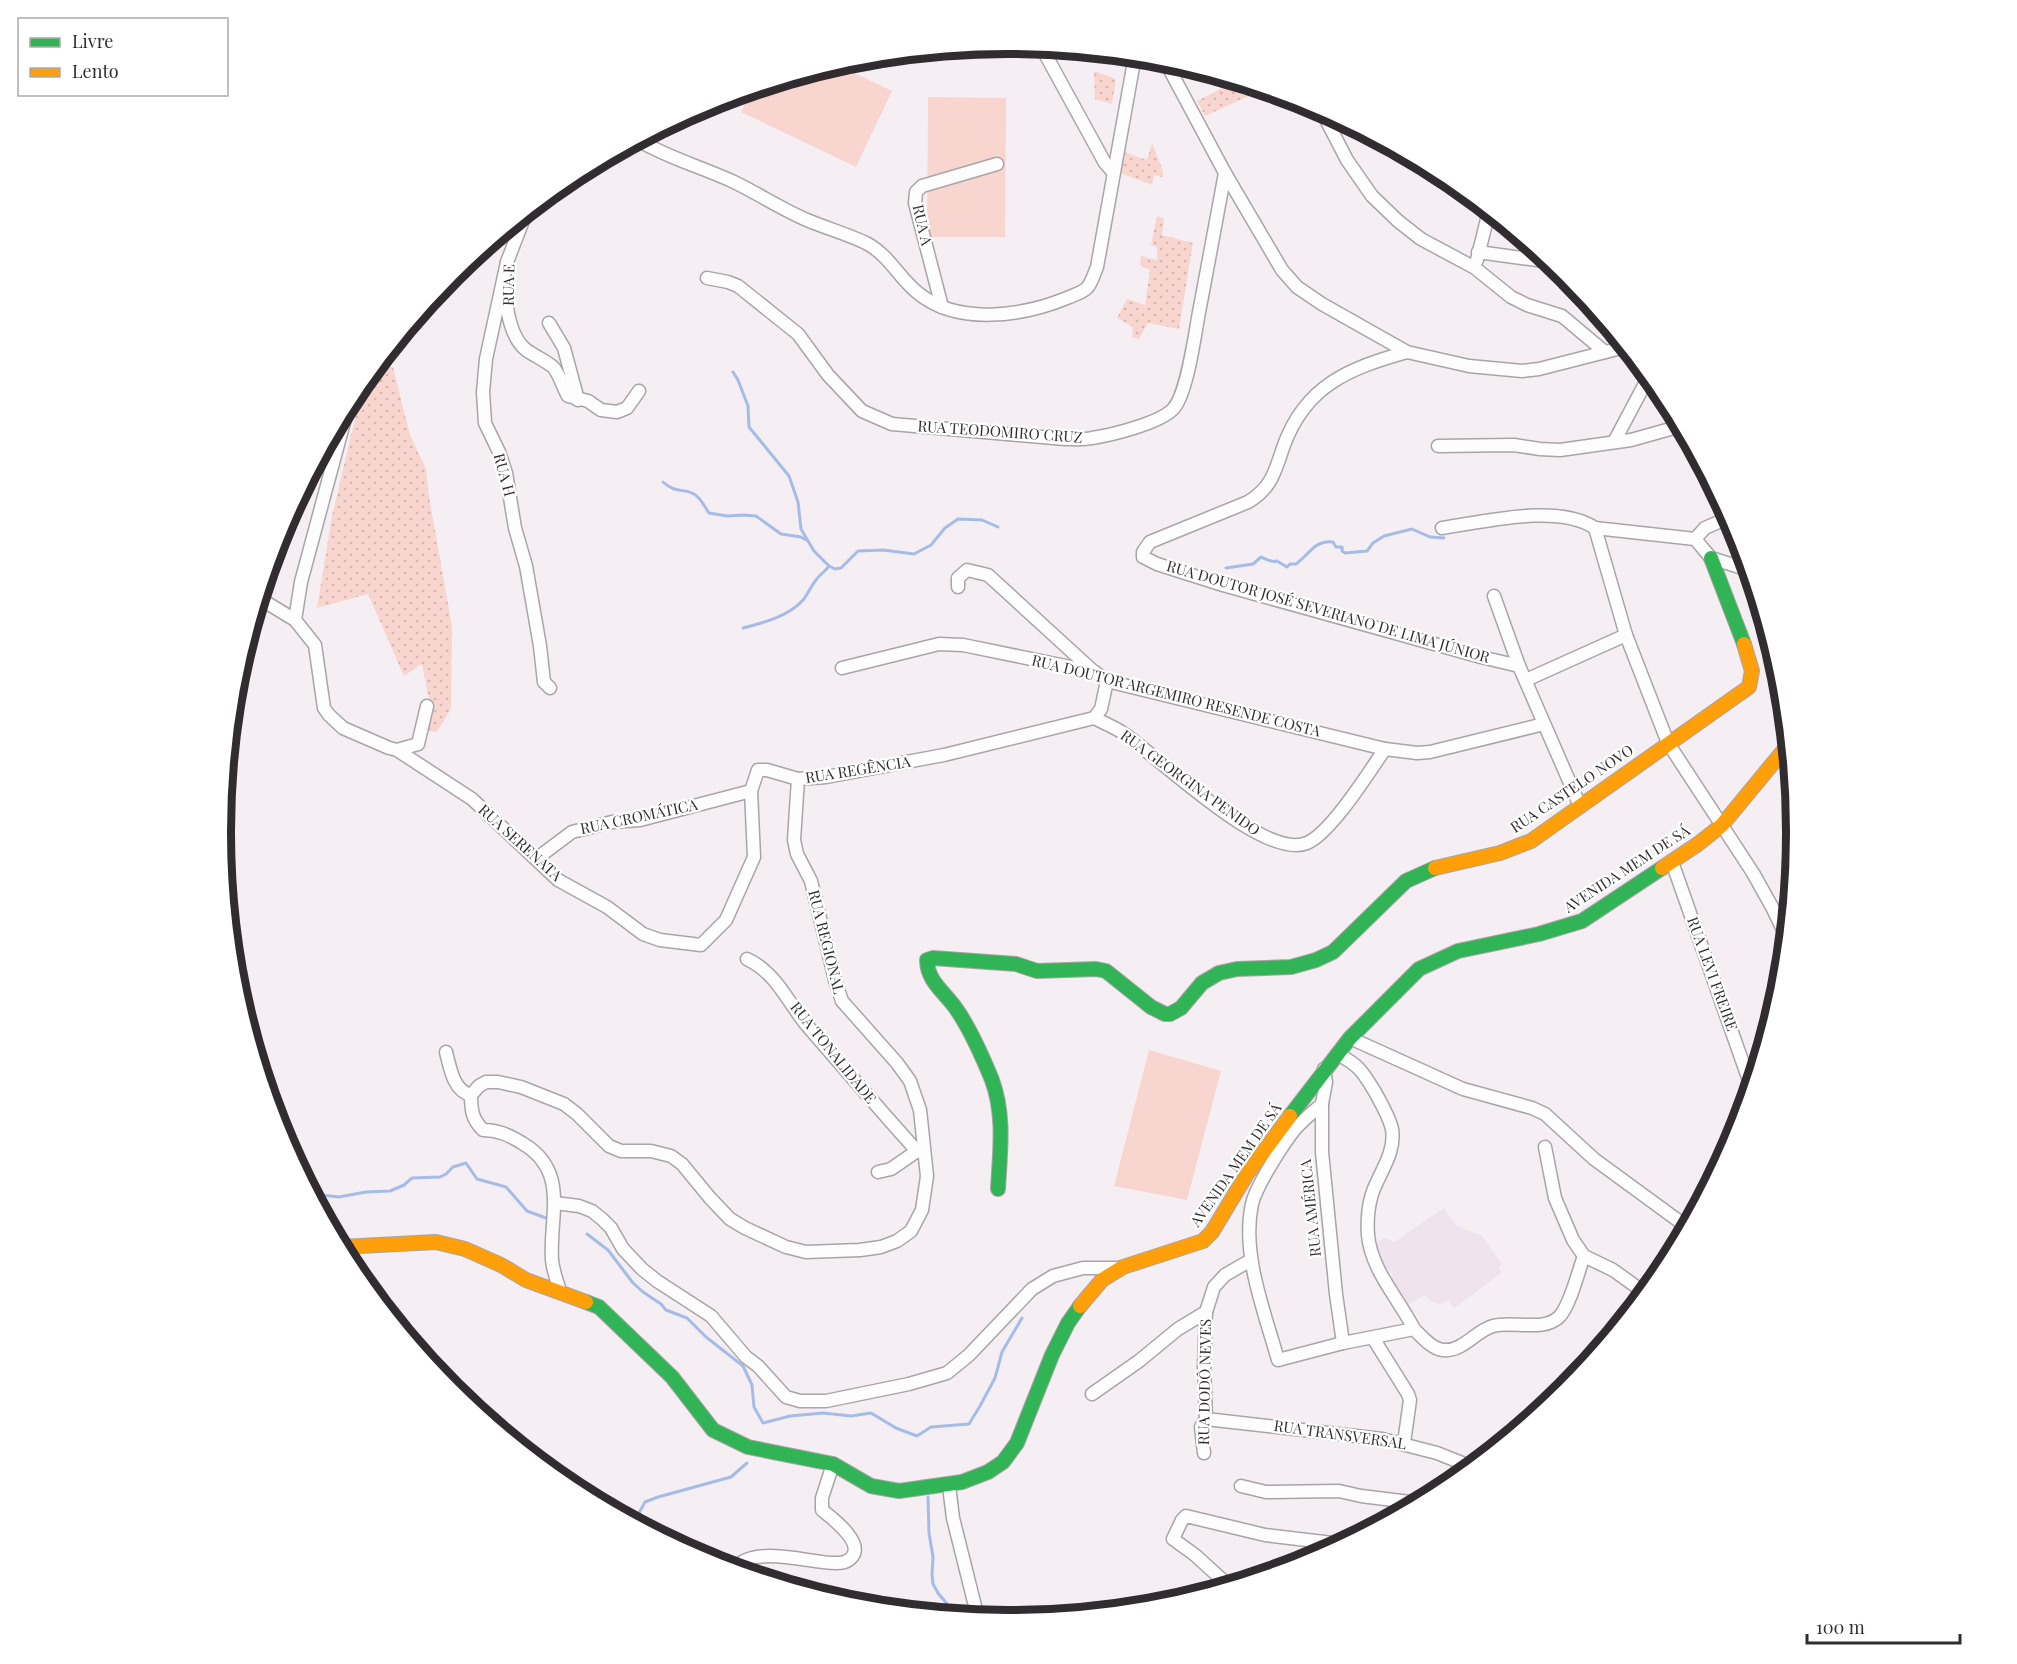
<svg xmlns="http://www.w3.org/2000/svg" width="2017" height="1664" viewBox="0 0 2017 1664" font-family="'Playfair Display',serif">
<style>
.built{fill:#efe3ee}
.green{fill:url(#green-dots)}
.pitch{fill:#f8d6cf}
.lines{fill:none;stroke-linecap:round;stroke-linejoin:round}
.stream{stroke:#a5bce7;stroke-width:3}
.street-casing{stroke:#a9a4a8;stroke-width:15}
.fast-casing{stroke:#a9a4a8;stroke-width:16}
.slow-casing{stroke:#a9a4a8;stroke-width:16}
.street{stroke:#fefdfd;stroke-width:12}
.fast{stroke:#30b455;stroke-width:14}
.slow{stroke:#ff9f0a;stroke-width:14}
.labels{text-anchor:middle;stroke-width:4.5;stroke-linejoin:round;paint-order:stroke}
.street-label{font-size:15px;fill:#312c30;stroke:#fff}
.rim{fill:none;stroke:#312c30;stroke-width:8}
</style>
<defs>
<pattern id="green-dots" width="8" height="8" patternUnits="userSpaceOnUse" patternTransform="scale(1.5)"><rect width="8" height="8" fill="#f8d6cf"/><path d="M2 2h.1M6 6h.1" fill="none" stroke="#d5b8b2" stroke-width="1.8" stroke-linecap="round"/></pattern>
</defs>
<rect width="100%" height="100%" fill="#f5eff4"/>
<polygon class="built" points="1444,1208 1455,1225 1482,1236 1502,1264 1499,1267 1501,1273 1454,1308 1448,1300 1441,1305 1434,1303 1424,1295 1405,1307 1390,1283 1392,1275 1372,1246 1385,1238 1394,1242"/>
<g class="green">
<polygon points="1094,71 1116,79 1112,104 1095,99"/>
<polygon points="1226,78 1248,85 1249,96 1205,116 1197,101 1226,86"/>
<polygon points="1152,143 1163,171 1163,177 1154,175 1152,185 1117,172 1121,151 1147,160"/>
<polygon points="1157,216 1164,218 1162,235 1193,243 1179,329 1148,323 1139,339 1132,337 1133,327 1117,318 1127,299 1145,305 1150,270 1140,265 1141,256 1157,260 1157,247 1151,245"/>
<polygon points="375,367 393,367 410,435 426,469 429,497 452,626 451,709 437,732 423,730 421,703 429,700 422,664 404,676 368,594 317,608 332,516 364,381"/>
</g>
<g class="pitch">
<polygon points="836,64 892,91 856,167 741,112 752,90"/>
<polygon points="928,97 1006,98 1005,237 927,237"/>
<polygon points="1149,1050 1221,1071 1187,1200 1114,1186"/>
</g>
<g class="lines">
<g class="stream">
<polyline points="733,372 738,380 748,406 749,427 789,476 798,502 801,529 814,551 829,566 835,569 841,568 858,551 883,550 914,554 931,545 945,528 958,519 982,520 998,527"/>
<path d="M663,482c13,12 21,6 31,12 7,4 10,12 15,19l18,3 16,-1 13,1 25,18 20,3 5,3"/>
<path d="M1226,568l27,-4 8,-7c5,2 10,6 16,4l10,6 3,-3h6c13,-9 19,-25 37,-22l3,5h6v4l3,2 22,-2 6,-8 11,-7 28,-7 18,8 14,1"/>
<path d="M743,628c20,-5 46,-12 60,-28 5,-6 8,-14 13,-20 4,-6 9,-8 13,-14"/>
<polyline points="312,1194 339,1197 366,1192 390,1191 404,1185 412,1178 440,1177 446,1174 453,1167 466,1163 477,1179 506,1187 527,1211 546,1218"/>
<polyline points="587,1234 608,1250 633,1283 643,1292 661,1304 666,1310 687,1318 706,1337 743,1366 752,1385 754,1407 763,1423 790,1416 823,1413 851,1416 871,1413 896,1428 917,1436 931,1427 969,1424 980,1406 995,1378 1002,1352 1022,1318"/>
<polyline points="928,1497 929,1533 933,1557 932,1574 933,1584 938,1593 956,1615"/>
<polyline points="634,1522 645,1502 658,1497 731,1477 747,1463"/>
</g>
<defs>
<g id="street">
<polyline points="1043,50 1105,163 1113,172"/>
<polyline points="1164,59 1225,173 1282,270 1297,287 1322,304 1407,352 1469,366 1522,371 1539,369 1625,347"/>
<polyline points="1320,108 1347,160 1372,196 1398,221 1421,239 1475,268 1511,297 1527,305 1562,316 1605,352"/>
<path d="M638,140c30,18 64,27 96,42 25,12 47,27 73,38 19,8 40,14 59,23 23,12 33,35 52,50 40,33 105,23 149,5 6,-3 15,-5 20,-10 5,-6 7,-14 10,-21l38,-211"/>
<polyline points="1478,252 1551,262"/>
<polyline points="1477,260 1489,211"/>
<polyline points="507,262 486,359 483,392 485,423 499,452 506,473 515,528 526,566 540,646 544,682 550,688"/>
<polyline points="507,269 507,262 526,213"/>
<path d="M707,278l21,4 10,4 60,48 30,41 34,36 30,13 173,15c9,0 18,1 27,-1 20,-3 68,-15 81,-29 14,-14 22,-75 26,-97 9,-46 17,-92 26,-139"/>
<path d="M506,292c0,18 5,45 19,57 9,7 20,11 28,18 6,6 10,21 15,29l20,5 13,9 16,2 10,-4 12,-17"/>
<polyline points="942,307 915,203 916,192 922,186 997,164"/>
<polyline points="549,323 564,348 578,400"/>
<path d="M1407,352c-57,16 -101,33 -123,93 -9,25 -11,42 -36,57l-98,40 -7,10v5l14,7 66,21 258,72 38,9"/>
<polyline points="1614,442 1649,376"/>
<polyline points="1438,446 1514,445 1540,449 1560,450 1631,440 1681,426"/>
<path d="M1442,528c42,-6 116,-25 153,0l100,11 16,19 38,12"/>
<polyline points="1595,528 1626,635 1668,743 1753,873 1772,907 1787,938"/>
<polyline points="1695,539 1705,528 1730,517"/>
<polyline points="958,587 958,578 967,570 988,575 1093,671"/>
<polyline points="1494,596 1519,666 1580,806"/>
<polyline points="259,598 295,620 315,645 324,708 329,715 343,728 389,748 397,750 418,744 427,706"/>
<polyline points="295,620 301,582 350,400"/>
<polyline points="842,668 939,644 963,645 1095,672 1107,681 1385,749 1417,753 1430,752 1544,724"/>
<polyline points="1526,680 1626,635"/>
<path d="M1094,718c10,5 20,9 29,15 36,24 141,128 184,110 24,-10 62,-71 78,-94"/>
<polyline points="397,750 472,799 558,880 607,907 643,934 660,940 701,945 726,920 754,857 751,791 758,770 767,770 798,779 826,777 944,755 1094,718 1101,709 1107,681"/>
<polyline points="221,840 225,856 223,862"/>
<polyline points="536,859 572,832 612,822 640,820 751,791"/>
<polyline points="1672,862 1751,1086"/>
<path d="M747,959c29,14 39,40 58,64 37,43 74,86 112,128"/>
<polyline points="1350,1038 1463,1089 1532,1108 1545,1114 1594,1159 1687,1227"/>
<path d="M446,1052c4,15 7,39 25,43"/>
<path d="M1337,1054c21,10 26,18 38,38 6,11 14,24 17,37 4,24 -13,44 -20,65 -4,13 -5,27 -4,41 3,35 31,64 46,94"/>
<polyline points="1324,1069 1326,1082 1322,1104 1322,1152 1336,1294 1343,1343"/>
<path d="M1322,1104c-9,8 -19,16 -27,25 -12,15 -39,57 -43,75 -11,50 13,109 26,156l65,-17 71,-14c8,8 18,20 29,21 20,2 32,-19 50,-24 20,-6 51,7 67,-10 11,-13 18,-44 24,-60"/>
<polyline points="1545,1147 1555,1198 1573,1240 1584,1256 1613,1270 1645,1293"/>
<polyline points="878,1172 891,1169 917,1151 924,1153"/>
<polyline points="555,1203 579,1206 592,1211 602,1219 611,1228 623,1249 642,1269 657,1281 711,1316 746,1357 758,1366 786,1397 800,1401 826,1401 909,1384 947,1373 969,1355 1032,1289 1053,1276 1083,1268 1119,1268"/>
<path d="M560,1291c-3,-10 -7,-20 -8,-31 -3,-44 18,-89 -30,-117 -13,-8 -24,-13 -39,-13 -11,-11 -12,-20 -12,-35l8,-9 7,-4h12l23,5 43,17 13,10 32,32 12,5h30l20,5 11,8 28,34 20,21 15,9 41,19 20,5 54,-2 21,-3 16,-6 14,-10 11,-21 5,-34 -7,-66 -10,-29 -13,-18 -55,-62 -7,-21 -24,-99 -14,-27 -3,-14 4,-61"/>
<polyline points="1373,1338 1408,1394 1410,1400 1404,1443"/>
<polyline points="1092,1394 1139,1361 1178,1329 1206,1312"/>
<polyline points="1206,1419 1382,1439 1437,1453 1472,1467"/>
<polyline points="1204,1453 1201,1427 1206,1419 1204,1366 1206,1312 1214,1287 1225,1275 1251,1260"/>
<polyline points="949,1486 953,1518 978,1618"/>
<polyline points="1241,1486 1266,1492 1339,1491 1361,1496 1418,1503"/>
<path d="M735,1569c16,-25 75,-6 100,-6 6,0 12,0 17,-6 12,-15 -19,-38 -30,-47v-12l11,-34"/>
<polyline points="1228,1585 1195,1555 1173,1539 1182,1520 1186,1516 1265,1535 1341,1544"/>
</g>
<g id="fast">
<polyline points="1711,558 1744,644"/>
<polyline points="1290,1116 1350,1038 1419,969 1458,951 1539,934 1582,921 1662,868"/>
<path d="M998,1189c2,-37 7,-74 -6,-109 -9,-22 -22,-51 -35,-70 -11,-17 -30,-28 -30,-50l6,-2 83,6 21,7 59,-2 10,2 45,36 14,7h5l11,-6 21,-25 17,-10 18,-4 54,-2 25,-7 17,-8 73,-71 29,-13"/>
<polyline points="586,1302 599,1307 672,1377 713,1430 748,1447 833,1464 871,1486 899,1491 962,1482 988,1472 1003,1462 1017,1443 1052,1355 1068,1323 1080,1306"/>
</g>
<g id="slow">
<polyline points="1435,868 1500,853 1531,841 1749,687 1752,671 1744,644"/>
<polyline points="1662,868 1698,844 1722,825 1788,745"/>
<polyline points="341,1247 436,1242 465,1249 501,1265 526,1280 586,1302"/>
<polyline points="1080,1306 1102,1280 1123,1267 1203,1241 1212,1232 1247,1174 1290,1116"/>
</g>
</defs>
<use href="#street" class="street-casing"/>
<use href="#fast" class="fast-casing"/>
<use href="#slow" class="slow-casing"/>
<use href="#street" class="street"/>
<use href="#fast" class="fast"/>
<use href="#slow" class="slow"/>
</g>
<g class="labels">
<g class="street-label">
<text transform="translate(922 225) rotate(77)" y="5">RUA A</text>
<text transform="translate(509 285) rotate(-89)" y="5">RUA E</text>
<text transform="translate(1000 432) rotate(4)" y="5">RUA TEODOMIRO CRUZ</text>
<text transform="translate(504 475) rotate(75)" y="5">RUA H</text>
<text transform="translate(1328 612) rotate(16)" y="5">RUA DOUTOR JOSÉ SEVERIANO DE LIMA JÚNIOR</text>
<text transform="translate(1176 696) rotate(14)" y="5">RUA DOUTOR ARGEMIRO RESENDE COSTA</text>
<text transform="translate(858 770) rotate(-9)" y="5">RUA REGÊNCIA</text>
<text transform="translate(1190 783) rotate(36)" y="5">RUA GEORGINA PENIDO</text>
<text transform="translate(1572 789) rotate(-34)" y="5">RUA CASTELO NOVO</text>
<text transform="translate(639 817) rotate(-12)" y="5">RUA CROMÁTICA</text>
<text transform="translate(520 843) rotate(42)" y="5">RUA SERENATA</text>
<text transform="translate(1627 869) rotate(-33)" y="5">AVENIDA MEM DE SÁ</text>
<text transform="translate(826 942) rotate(76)" y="5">RUA REGIONAL</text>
<text transform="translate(1712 974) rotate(70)" y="5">RUA LEVI FREIRE</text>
<text transform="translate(833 1053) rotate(51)" y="5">RUA TONALIDADE</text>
<text transform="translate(1236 1165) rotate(-55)" y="5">AVENIDA MEM DE SÁ</text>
<text transform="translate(1311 1208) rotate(-96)" y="5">RUA AMÉRICA</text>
<text transform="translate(1205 1382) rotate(-89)" y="5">RUA DODÔ NEVES</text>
<text transform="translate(1340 1435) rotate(8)" y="5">RUA TRANSVERSAL</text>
</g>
</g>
<path d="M0 0H2017V1664H0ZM1008 54H1009A777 777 0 0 1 1786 831V833A777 777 0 0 1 1009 1610H1008A777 777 0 0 1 231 833V831A777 777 0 0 1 1008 54Z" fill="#fff" fill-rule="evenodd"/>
<path class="rim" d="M1008 54H1009A777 777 0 0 1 1786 831V833A777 777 0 0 1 1009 1610H1008A777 777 0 0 1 231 833V831A777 777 0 0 1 1008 54Z"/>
<rect x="18" y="18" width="210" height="78" fill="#ffffff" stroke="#adabac" stroke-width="1.5"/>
<rect x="30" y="38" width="30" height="9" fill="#30b455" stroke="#adabac" stroke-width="1.5"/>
<text x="72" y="48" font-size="18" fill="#312c30">Livre</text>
<rect x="30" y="68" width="30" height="9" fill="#ff9f0a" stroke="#adabac" stroke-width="1.5"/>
<text x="72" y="78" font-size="18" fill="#312c30">Lento</text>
<path d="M1807 1634v9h153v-9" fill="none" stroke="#312c30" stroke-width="3"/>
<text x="1816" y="1634" font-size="18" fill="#312c30" stroke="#ffffff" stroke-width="4.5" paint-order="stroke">100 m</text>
</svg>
